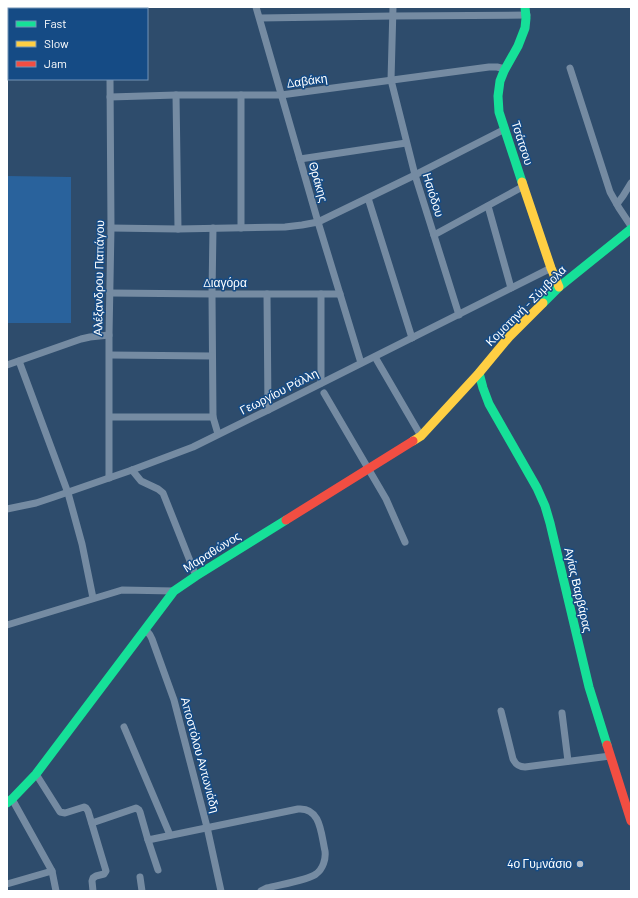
<svg xmlns="http://www.w3.org/2000/svg" width="638" height="898" viewBox="0 0 638 898" font-family="Barlow,sans-serif">
<style>
.green{fill:#29629c}
.lines{fill:none;stroke-linecap:round;stroke-linejoin:round}
.street{stroke:#758ba2;stroke-width:7}
.fast{stroke:#16e098;stroke-width:9}
.slow{stroke:#ffcf43;stroke-width:9}
.jam{stroke:#f24e42;stroke-width:9}
.poi-dot{fill:#b6c0cc;stroke:#154b85;stroke-width:1.5}
.labels{text-anchor:middle;stroke-width:3;stroke-linejoin:round;paint-order:stroke}
.street-label{font-size:12px;fill:#fff;stroke:#154b85}
.poi-label{font-size:12px;fill:#fff;stroke:#154b85;text-anchor:end}
</style>
<rect width="100%" height="100%" fill="#2e4c6c"/>
<polygon class="green" points="7,176 71,177 71,323 7,323"/>
<g class="lines">
<g class="street">
<polyline points="256,7 318,222 361,363"/>
<polyline points="393,7 391,80 415,175 459,315"/>
<polyline points="108,9 108,7"/>
<polyline points="7,13 9,13"/>
<polyline points="260,18 393,16 527,15"/>
<polyline points="570,68 610,192 619,208 631,226"/>
<polyline points="176,95 178,229"/>
<polyline points="241,95 241,228"/>
<polyline points="110,97 176,95 281,95 489,67 497,67 505,69"/>
<polyline points="300,159 406,143"/>
<polyline points="368,198 412,338"/>
<polyline points="617,204 623,196 631,183"/>
<polyline points="488,206 511,288"/>
<polyline points="111,228 178,229 285,227 302,225 318,222 415,175 505,129"/>
<polyline points="213,228 212,294 213,417 218,434"/>
<polyline points="434,235 524,186"/>
<polyline points="110,293 212,294 340,294"/>
<polyline points="267,294 268,410"/>
<polyline points="321,294 321,383"/>
<polyline points="110,355 212,356"/>
<polyline points="375,357 421,436"/>
<polyline points="19,361 68,493 82,544 93,598"/>
<polyline points="7,365 81,339 90,337 109,335"/>
<polyline points="324,393 386,499 405,542"/>
<polyline points="110,417 213,417"/>
<polyline points="132,470 141,481 158,489 163,493 196,576"/>
<polyline points="109,478 109,335 111,228 110,79"/>
<polyline points="7,509 36,503 54,497 132,470 193,447 268,410 551,268"/>
<polyline points="7,625 122,590 174,591"/>
<polyline points="146,630 150,635 152,639 174,700 207,827 221,891"/>
<path d="M501,711l12,48c3,6 6,8 12,8l85,-11"/>
<polyline points="562,713 568,761"/>
<polyline points="124,727 170,835"/>
<polyline points="36,774 60,812 65,813 84,807 86,808 88,811 106,871 104,874 96,876 93,878 92,881 93,891"/>
<polyline points="12,799 52,871 56,891"/>
<path d="M92,823l44,-15 3,2 1,2 8,28 150,-31c23,-2 23,25 27,42 1,8 -2,18 -9,23 -7,6 -38,11 -49,14l-6,3"/>
<polyline points="148,840 158,870"/>
<polyline points="140,877 142,891"/>
<polyline points="7,884 52,871"/>
</g>
<g class="fast">
<polyline points="522,182 499,112 498,96 500,81 504,71 518,46 525,28 526,18 525,7"/>
<polyline points="543,303 559,287 631,229"/>
<polyline points="479,373 483,388 489,404 537,488 545,506 550,523 589,687 607,745"/>
<polyline points="7,803 12,799 36,774 174,591 196,576 286,520"/>
</g>
<g class="slow">
<polyline points="522,182 551,268 559,287"/>
<polyline points="413,441 421,436 479,373 509,337 543,303"/>
</g>
<g class="jam">
<polyline points="286,520 413,441"/>
<polyline points="607,745 631,821"/>
</g>
</g>
<circle class="poi-dot" cx="580" cy="864" r="4"/>
<g class="labels">
<g class="street-label">
<text transform="translate(307 81) rotate(-8)" y="4">Δαβάκη</text>
<text transform="translate(522 143) rotate(72)" y="4">Τσάτσου</text>
<text transform="translate(318 182) rotate(74)" y="4">Θράκης</text>
<text transform="translate(433 195) rotate(73)" y="4">Ησιόδου</text>
<text transform="translate(99 278) rotate(-89)" y="4">Αλέξανδρου Παπάγου</text>
<text x="225" y="287">Διαγόρα</text>
<text transform="translate(526 306) rotate(-45)" y="4">Κομοτηνή - Σύμβολα</text>
<text transform="translate(279 392) rotate(-27)" y="4">Γεωργίου Ράλλη</text>
<text transform="translate(212 552) rotate(-32)" y="4">Μαραθώνος</text>
<text transform="translate(578 590) rotate(77)" y="4">Αγίας Βαρβάρας</text>
<text transform="translate(200 755) rotate(75)" y="4">Αποστόλου Αντωνιάδη</text>
</g>
<g class="poi-label">
<text x="572" y="868">4ο Γυμνάσιο</text>
</g>
</g>
<rect width="638" height="898" fill="none" stroke="#ffffff" stroke-width="16"/>
<rect x="8" y="8" width="140" height="72" fill="#154b85" stroke="#7393b6"/>
<rect x="16" y="21" width="20" height="6" fill="#16e098" stroke="#7393b6"/>
<text x="44" y="28" font-size="12" fill="#ffffff">Fast</text>
<rect x="16" y="41" width="20" height="6" fill="#ffcf43" stroke="#7393b6"/>
<text x="44" y="48" font-size="12" fill="#ffffff">Slow</text>
<rect x="16" y="61" width="20" height="6" fill="#f24e42" stroke="#7393b6"/>
<text x="44" y="68" font-size="12" fill="#ffffff">Jam</text>
</svg>
